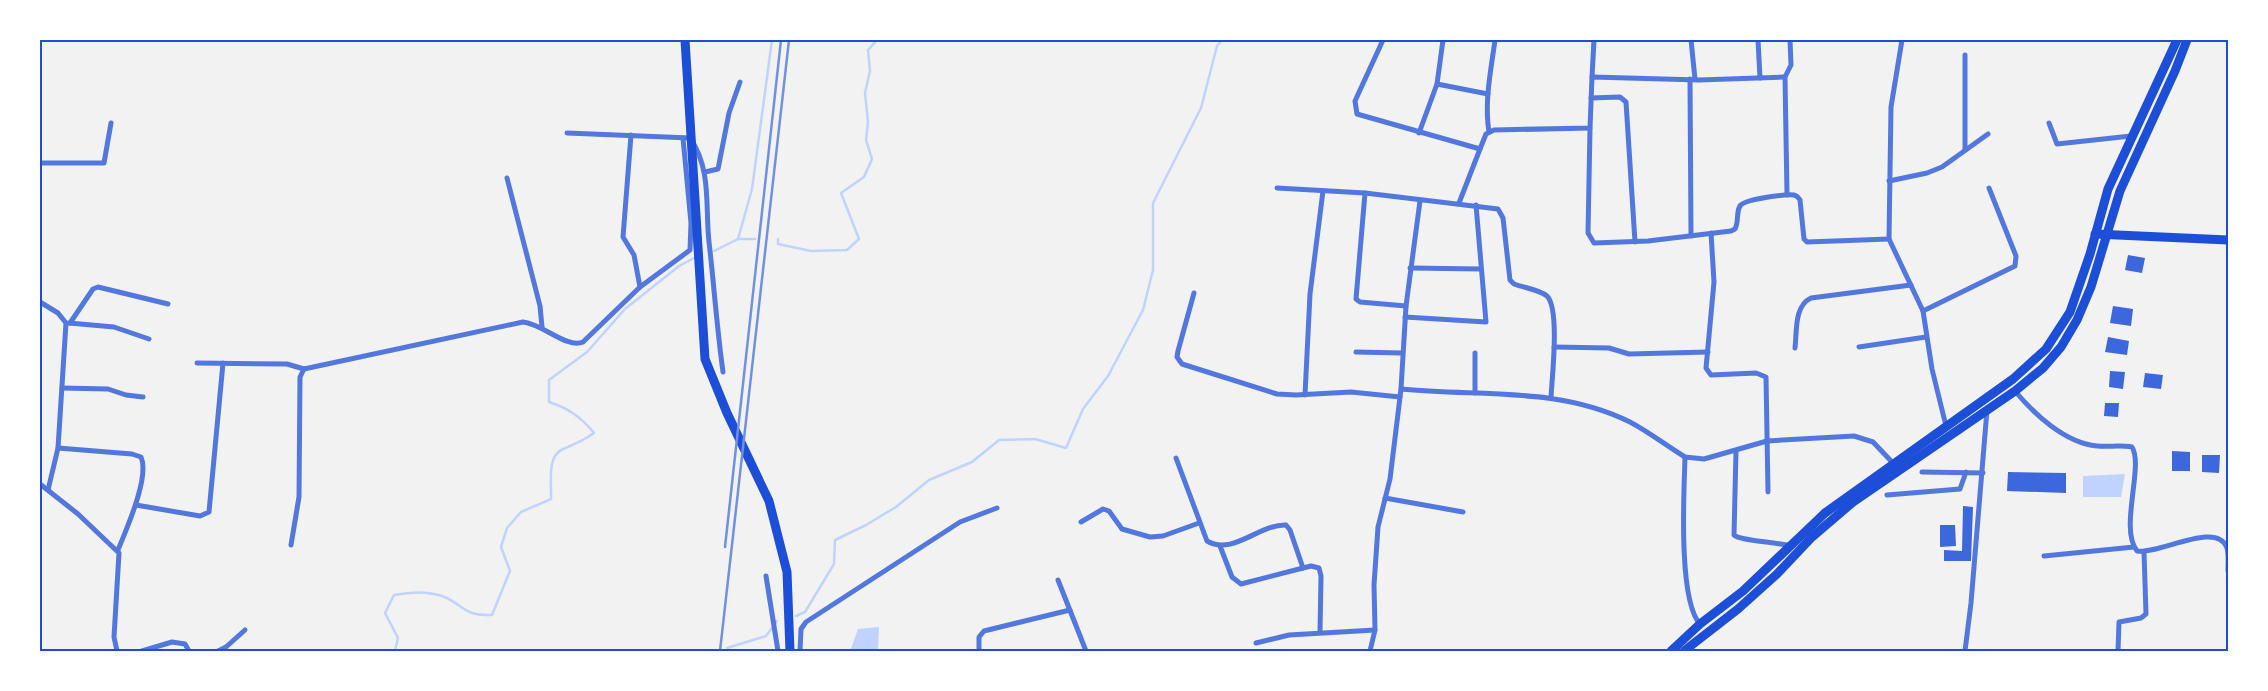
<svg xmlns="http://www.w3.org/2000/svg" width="2268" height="691" viewBox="0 0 2268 691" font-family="Manrope,sans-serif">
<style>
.water{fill:#bfd3fe}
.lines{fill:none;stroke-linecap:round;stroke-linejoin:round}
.stream{stroke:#bfd3fe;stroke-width:2.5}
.building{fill:#3d67dc}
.minor{stroke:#5277de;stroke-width:5}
.secondary{stroke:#1d4ed8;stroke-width:9}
.primary{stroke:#1d4ed8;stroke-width:9}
.rail{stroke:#7290e2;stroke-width:2.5}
.neatline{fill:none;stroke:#1d4ed8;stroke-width:2}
</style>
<rect width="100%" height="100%" fill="#f2f2f2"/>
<g class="water">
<polygon points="2125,474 2121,497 2083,497 2083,476"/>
<polygon points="879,627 878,651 850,651 858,629"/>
</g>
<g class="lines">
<g class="stream">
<polyline points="738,239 752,189 772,40"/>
<polyline points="778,239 778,244 811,251 847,250 859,239 841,193 864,177 872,159 866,140 868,122 865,93 870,71 868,50 877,40"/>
<polyline points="714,251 738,239 755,239"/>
<polyline points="796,616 805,612 834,564 835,540 866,525 896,507 929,480 972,462 999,440 1035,439 1066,448 1083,409 1108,376 1143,310 1153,270 1153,203 1201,108 1217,46 1222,40"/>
<polyline points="727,648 766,636 777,621"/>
<path d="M395,651l3,-13 -13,-25 9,-18c15,-3 33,-4 48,1 23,9 20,20 50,19l18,-44 -9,-24 6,-19 14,-16 30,-13c1,-14 -5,-43 12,-50 12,-5 20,-8 31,-16 -13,-16 -26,-25 -45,-31v-22l38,-28 38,-43 54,-43 15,-8"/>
</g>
</g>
<g class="building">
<polygon points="2128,255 2145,258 2142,273 2125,270"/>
<polygon points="2113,306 2133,309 2131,326 2110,323"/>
<polygon points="2108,337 2129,341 2127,355 2105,352"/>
<polygon points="2110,371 2125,372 2123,389 2109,387"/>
<polygon points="2145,373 2163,375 2161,389 2143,387"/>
<polygon points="2105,403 2119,403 2118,417 2104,416"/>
<polygon points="2172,451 2190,452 2190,471 2172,471"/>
<polygon points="2202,455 2220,455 2219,473 2202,472"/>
<polygon points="2008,472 2066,473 2066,493 2007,491"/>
<polygon points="1963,506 1973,507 1971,561 1944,561 1944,550 1962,551"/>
<polygon points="1940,525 1955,525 1956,546 1940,547"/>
</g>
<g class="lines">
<g class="minor">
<polyline points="1383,40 1355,101 1357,114 1480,149 1486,134 1494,130 1590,128 1592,77 1699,80 1785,77"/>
<polyline points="1691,40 1695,79"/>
<polyline points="1758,40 1760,78"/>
<polyline points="1902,40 1891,107 1889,239 1923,311 1932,369 1946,426"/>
<polyline points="1965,55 1965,150"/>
<polyline points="1592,77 1594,40"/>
<polyline points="1690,79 1691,236"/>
<polyline points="1437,84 1488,94"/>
<polyline points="1591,98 1620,97 1626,102 1635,242"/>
<polyline points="2049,123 2057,144 2131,136"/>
<path d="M1590,128l-2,105 6,10 54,-2 83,-10 4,-2c4,-7 1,-17 5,-23 4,-7 46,-12 54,-11 4,1 4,2 6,5l4,39 3,3 82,-3"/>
<path d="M1489,132c-5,-30 2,-62 6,-92"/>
<path d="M567,133l123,5c22,32 15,68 19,104 5,43 8,87 14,130"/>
<polyline points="1419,133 1437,84 1443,40"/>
<polyline points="631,135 623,237 634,255 640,287"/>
<polyline points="40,163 104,163 111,123"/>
<polyline points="705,172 718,169 729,113 740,82"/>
<polyline points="507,178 540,306 542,327"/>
<polyline points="1889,181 1927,173 1942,167 1988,134"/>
<path d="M1277,188l88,5 133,16 5,9 7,62 4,4c10,4 24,5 33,12 13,13 5,82 4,101"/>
<polyline points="1365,193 1356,299 1360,302 1406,306"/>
<polyline points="1787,195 1785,77 1791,65 1790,40"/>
<polyline points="1459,203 1480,149"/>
<polyline points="1711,233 1714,282 1706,368 1711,375 1756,373 1766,377 1768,492"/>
<polyline points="1410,268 1481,269"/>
<polyline points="1194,293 1178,351 1177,357 1182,364 1277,394 1296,395 1351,392 1400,397"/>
<polyline points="40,302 58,313 66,323 58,448 48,490"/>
<polyline points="1923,311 2015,266 2016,256 1989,188"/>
<polyline points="1405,317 1486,322 1476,205"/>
<polyline points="69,323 114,327 149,339"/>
<polyline points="70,323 93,289 98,287 168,304"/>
<polyline points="1554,347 1609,348 1629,354 1708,352"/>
<polyline points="1859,347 1926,337"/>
<path d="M1795,348c2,-17 -1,-42 16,-50l100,-13"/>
<polyline points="1356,352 1402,353"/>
<polyline points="1475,353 1475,393"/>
<polyline points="197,363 287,364 304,369"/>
<polyline points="62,388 108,389 126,395 143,397"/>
<path d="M1401,389c78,8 157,-3 229,33 19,10 37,24 55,35l19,2 63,-18 87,-5 19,6 20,21"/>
<path d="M2015,391c19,23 50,52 82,55 12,1 23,-1 35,1 12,19 -13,82 5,104 22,4 80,-31 90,-3 2,7 1,16 1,23"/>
<polyline points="1305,395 1310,294 1323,191"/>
<path d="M58,448l74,6 9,3c9,20 -15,73 -23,93"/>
<path d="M1736,451l-2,84c6,6 44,7 56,11"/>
<path d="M1685,457c-1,35 -7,143 15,167"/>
<path d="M1176,458l31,83c26,15 52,-17 79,-16l4,5 13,38"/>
<polyline points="1922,472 1983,473"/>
<polyline points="40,484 78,514 119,553 114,637 117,651"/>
<polyline points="1887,495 1960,489 1966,472"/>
<polyline points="1385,498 1463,512"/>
<polyline points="136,505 200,516 209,512 223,363"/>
<polyline points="1081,522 1103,509 1109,511 1122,529 1150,537 1163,536 1199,523"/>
<path d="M291,545l8,-48 1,-120 4,-8 219,-47c20,2 44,27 60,20l57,-55 50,-37 1,-27 -8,-85"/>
<polyline points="1220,546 1232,577 1241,584 1303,568 1311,566 1319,568 1321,576 1320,632"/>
<polyline points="2044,556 2134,547"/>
<polyline points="766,576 778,651"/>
<polyline points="1058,580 1086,651"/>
<polyline points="1256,643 1289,635 1375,630"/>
<polyline points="142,651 172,642 185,644 189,651"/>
<polyline points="218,651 226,647 245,630"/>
<polyline points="800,651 801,629 806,622 960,522 997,508"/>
<polyline points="979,651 979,637 984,631 1070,610"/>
<polyline points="1370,651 1375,630 1374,585 1378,527 1390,479 1401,389 1406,306 1420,201"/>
<polyline points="1965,651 1971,603 1987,410"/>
<polyline points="2118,651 2119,622 2141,618 2146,614 2144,552"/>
</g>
<g class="secondary">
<polyline points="685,40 705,359 727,413 769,501 787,572 790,651"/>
<polyline points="2095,234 2228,240"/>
</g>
<g class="primary">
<polyline points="1671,651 1700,624 1743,591 1825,513 2013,379 2046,349 2070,312 2090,254 2108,189 2177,40"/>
<polyline points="1684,651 1738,609 1777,574 1812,537 1853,502 2015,391 2043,368 2061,347 2077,320 2091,287 2120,191 2175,71 2187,40"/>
</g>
<g class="rail">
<polyline points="725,547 781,40"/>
<polyline points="720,651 789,40"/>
</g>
</g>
<rect width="2268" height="691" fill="none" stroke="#ffffff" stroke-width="82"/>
<rect x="41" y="41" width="2186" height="609" class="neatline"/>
</svg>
